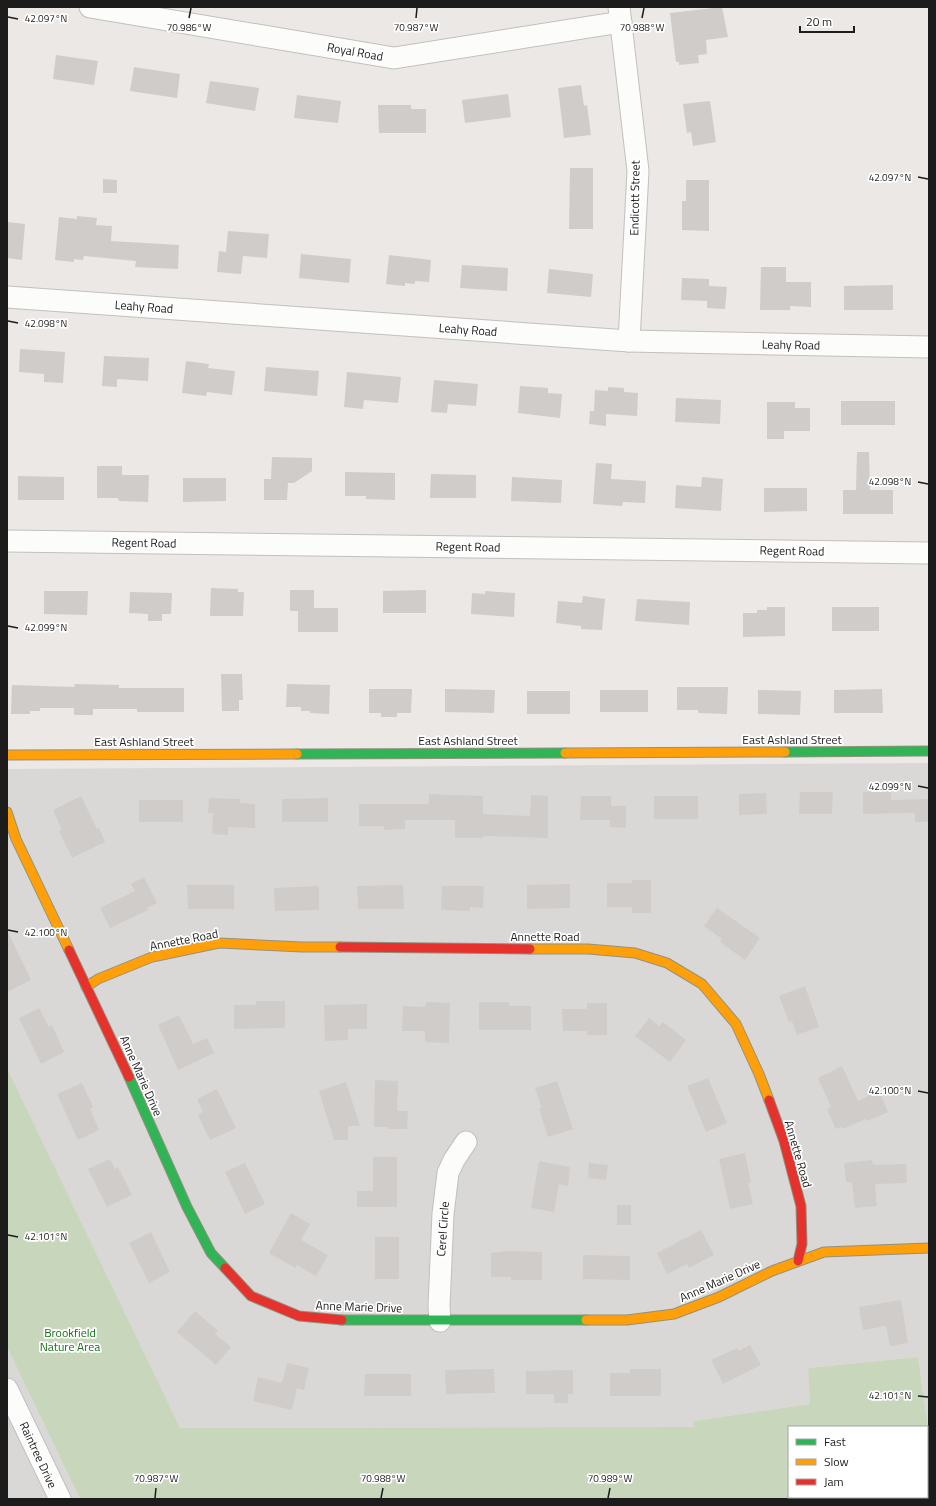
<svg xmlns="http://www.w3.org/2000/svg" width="936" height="1506" viewBox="0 0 936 1506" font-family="'Titillium Web',sans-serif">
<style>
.residential{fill:#dad8d7}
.forest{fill:#c8d7bc;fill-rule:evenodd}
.building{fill:#d0ccca}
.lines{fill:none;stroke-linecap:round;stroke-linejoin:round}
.street-casing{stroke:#c2c0bf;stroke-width:23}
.fast-casing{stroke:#92927f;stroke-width:11}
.slow-casing{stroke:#92927f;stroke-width:11}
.jam-casing{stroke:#92927f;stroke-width:11}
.street{stroke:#fcfcfb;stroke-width:21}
.fast{stroke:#30b455;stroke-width:9}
.slow{stroke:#ff9f0a;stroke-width:9}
.jam{stroke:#e5322d;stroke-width:9}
.ticks{fill:none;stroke:#1c1c1c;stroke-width:1.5}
.labels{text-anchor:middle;stroke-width:3.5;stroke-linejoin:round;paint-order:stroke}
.street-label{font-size:12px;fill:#1c1c1c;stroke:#fff}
.park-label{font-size:12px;fill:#157017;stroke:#fff}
.ticks-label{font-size:10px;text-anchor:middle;fill:#1c1c1c;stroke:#fff;stroke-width:3.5;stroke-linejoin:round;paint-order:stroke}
</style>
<rect width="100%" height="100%" fill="#ebe8e5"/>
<g class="residential">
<polygon points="929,763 929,1426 928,1426 918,1357 808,1368 811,1404 693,1421 694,1427 179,1428 7,1068 7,769"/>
<polygon points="7,1347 80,1499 7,1499"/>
</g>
<path class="forest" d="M7,1068l173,360 514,-1 -1,-6 117,-17 -2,-36 110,-11 10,69h1v73h-849l-73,-152zM789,1427h138v70h-138z"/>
<g class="building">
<polygon points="722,7 728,37 706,40 707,54 698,55 699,63 679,65 679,62 676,62 670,13"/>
<polygon points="56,55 98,61 94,85 53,79"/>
<polygon points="134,67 180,74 177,98 130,91"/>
<polygon points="210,81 259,88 255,111 206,103"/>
<polygon points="581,85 584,106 587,105 591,135 564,138 558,88"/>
<polygon points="508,94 511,117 465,123 462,100"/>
<polygon points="297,95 341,101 338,123 294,118"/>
<polygon points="710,101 716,142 693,146 691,132 687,133 683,104"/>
<polygon points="378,105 411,105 411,109 426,109 426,133 379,133"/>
<polygon points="570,168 593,168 593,229 569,229"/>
<polygon points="103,179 117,180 117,193 103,193"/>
<polygon points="686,180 709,180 709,231 682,230 682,201 686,201"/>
<polygon points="77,216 97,218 96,225 112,226 111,241 179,245 178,269 135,267 136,261 84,256 83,260 74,259 74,262 55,260 59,217 77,219"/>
<polygon points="7,222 25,224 22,260 7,258"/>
<polygon points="228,231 269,234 267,258 243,256 241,274 217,272 219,251 226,252"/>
<polygon points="301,254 351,259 349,283 299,278"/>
<polygon points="389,255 431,260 429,282 415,281 415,284 405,283 405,286 386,284"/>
<polygon points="462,265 508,268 507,291 460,288"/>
<polygon points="761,267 786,267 786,282 811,282 811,307 790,306 790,310 760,310"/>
<polygon points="549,269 593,274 591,297 547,293"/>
<polygon points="682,278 709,279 709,286 727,287 725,309 707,308 707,301 681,300"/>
<polygon points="893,285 893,310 844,310 844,286"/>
<polygon points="20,349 65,352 63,383 44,382 44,374 19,372"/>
<polygon points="104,356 149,358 148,381 117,379 117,387 102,386"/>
<polygon points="186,361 209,364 208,368 235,371 232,395 207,392 206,396 182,393"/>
<polygon points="266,367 319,371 317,396 264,391"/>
<polygon points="347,372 401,377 398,403 364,400 363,409 344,407"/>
<polygon points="434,380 478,384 476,406 448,404 447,413 431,412"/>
<polygon points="520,386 548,388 548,393 562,394 560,418 518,413"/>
<polygon points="608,387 624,388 624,392 638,393 637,416 606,414 606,426 589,424 590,411 594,411 595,390 608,391"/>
<polygon points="676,398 721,400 720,424 675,422"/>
<rect x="841" y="401" width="54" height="24"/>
<polygon points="767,402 795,402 795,408 810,408 810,431 784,431 784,439 767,439"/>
<polygon points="857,452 869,452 870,490 893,490 893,514 843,514 843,490 856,490"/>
<polygon points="272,457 312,458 312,471 294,483 288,483 287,500 264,500 264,479 271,479"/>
<polygon points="596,463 612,464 611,479 646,481 645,503 623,502 622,506 593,504"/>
<polygon points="97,466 122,466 122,475 149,475 148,502 119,501 118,498 97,498"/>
<polygon points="345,472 395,473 395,500 366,499 366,496 345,496"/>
<polygon points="431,474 476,475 476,498 430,498"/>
<polygon points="18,476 64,477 64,500 18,500"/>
<polygon points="512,477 562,480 561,503 511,501"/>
<polygon points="702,477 723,479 721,511 675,508 676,485 701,487"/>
<polygon points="183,478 226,478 226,501 183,502"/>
<polygon points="764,488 807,488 807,511 764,512"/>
<polygon points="211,588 238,589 238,592 244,592 243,616 210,616"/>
<polygon points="290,590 314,590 314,608 338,608 338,632 298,632 298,611 290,611"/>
<polygon points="426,590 426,613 383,613 383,591"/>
<polygon points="44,591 88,591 87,615 44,614"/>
<polygon points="485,591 515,593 514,617 471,614 472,593 485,594"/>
<polygon points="130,592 172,593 171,614 162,614 162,621 148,621 148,614 129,613"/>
<polygon points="583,596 605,599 602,630 581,629 581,626 556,623 558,601 582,603"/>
<polygon points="637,599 690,602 689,625 635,621"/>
<polygon points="767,607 785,607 785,636 743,637 743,613 757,613 757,610 767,610"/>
<rect x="832" y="607" width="47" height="24"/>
<polygon points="221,674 242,674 243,700 239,700 239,711 222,711"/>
<polygon points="75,684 119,685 119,688 184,688 184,712 137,712 137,709 93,709 93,715 74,715 74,708 40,708 40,711 30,711 30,714 11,714 12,685 74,687"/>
<polygon points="287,684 330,685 329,714 310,713 310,711 301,711 301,707 286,707"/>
<polygon points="677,687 728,687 727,714 698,713 698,710 677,710"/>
<polygon points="369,689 412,689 411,713 397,713 397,717 381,717 381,713 369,713"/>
<polygon points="445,689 495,690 494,713 445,712"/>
<polygon points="882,689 883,713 834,713 834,690"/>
<rect x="600" y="690" width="48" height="22"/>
<polygon points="758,690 801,691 800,715 758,714"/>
<rect x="527" y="691" width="43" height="23"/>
<polygon points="891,791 891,800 929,799 929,822 915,822 915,813 863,814 863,792"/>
<polygon points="800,792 833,792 832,814 799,814"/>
<polygon points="766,793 767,814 739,815 739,794"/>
<polygon points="429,794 483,796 483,814 530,816 531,795 548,796 548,838 483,836 483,838 455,838 455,820 405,820 405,829 384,830 384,826 359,826 359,804 429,804"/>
<polygon points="81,796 97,829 99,828 105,842 72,858 59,831 62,830 53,810"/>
<polygon points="581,796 611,796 611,806 626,806 626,828 610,827 610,820 580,820"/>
<rect x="654" y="796" width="44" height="23"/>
<polygon points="209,798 240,799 240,803 255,804 255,828 228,827 228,835 212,834 213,813 208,813"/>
<polygon points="328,798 328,822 282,822 282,799"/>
<rect x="139" y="800" width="44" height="22"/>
<polygon points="144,877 157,903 147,908 148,910 110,928 100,908 135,891 131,884"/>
<polygon points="632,880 651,880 651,913 632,913 632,907 607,907 607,883 632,883"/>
<polygon points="570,884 570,908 527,909 527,885"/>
<polygon points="187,885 234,885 234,909 188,909"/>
<polygon points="403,885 404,909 358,909 357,886"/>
<polygon points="319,886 319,910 275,911 274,888"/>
<polygon points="442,886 484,886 483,908 470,907 470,911 441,910"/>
<polygon points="717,908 760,938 745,960 720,942 722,939 704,926"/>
<polygon points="7,930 31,980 7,992"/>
<polygon points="805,986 819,1027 797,1035 792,1021 789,1022 779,996"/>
<polygon points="256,1001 285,1001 285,1028 234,1029 234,1005 256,1005"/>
<polygon points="426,1002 450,1003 449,1043 425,1042 425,1031 402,1031 403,1006 425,1007"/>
<polygon points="479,1002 509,1002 509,1006 531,1006 531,1030 479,1030"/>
<polygon points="587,1003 607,1003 607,1035 587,1035 587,1031 563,1031 562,1009 587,1009"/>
<polygon points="367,1004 367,1029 348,1029 348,1040 325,1041 324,1005"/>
<polygon points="39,1008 49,1027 52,1025 64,1052 41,1064 19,1018"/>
<polygon points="179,1015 193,1044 207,1038 214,1053 178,1070 158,1025"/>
<polygon points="649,1018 659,1026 663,1022 686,1040 670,1062 635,1036"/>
<polygon points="842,1066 858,1101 879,1091 888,1112 867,1121 866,1119 843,1129 842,1127 836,1129 827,1109 831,1107 818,1078"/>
<polygon points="708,1078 727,1123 706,1132 687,1086"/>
<polygon points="375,1080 398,1081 397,1111 408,1111 407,1129 388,1129 388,1127 374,1127"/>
<polygon points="557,1081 573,1129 548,1137 539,1109 542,1108 535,1088"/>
<polygon points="346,1082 360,1126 348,1126 348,1140 334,1140 319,1091"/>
<polygon points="82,1083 93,1107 90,1109 99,1130 78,1140 57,1094"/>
<polygon points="217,1089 236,1128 210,1140 198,1115 203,1112 197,1099"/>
<polygon points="745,1153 751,1183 748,1183 753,1204 730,1209 719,1159"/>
<polygon points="373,1157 397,1157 397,1207 357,1207 357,1191 373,1191"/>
<polygon points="110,1159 115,1169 118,1167 132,1195 107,1207 88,1169"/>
<polygon points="872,1160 873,1165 906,1164 907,1183 875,1184 877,1206 855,1208 852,1182 846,1182 844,1163"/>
<polygon points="539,1161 570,1167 568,1186 559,1184 554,1212 531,1208"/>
<polygon points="245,1163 265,1204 245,1214 225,1172"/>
<polygon points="589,1163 608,1165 606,1180 588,1178"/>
<rect x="617" y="1205" width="14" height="20"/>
<polygon points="291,1213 310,1224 301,1240 328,1255 316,1276 297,1265 295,1268 269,1253"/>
<polygon points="701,1230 714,1255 689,1268 687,1264 667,1274 657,1253"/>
<polygon points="151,1232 170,1272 149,1283 129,1243"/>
<rect x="375" y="1237" width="24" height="42"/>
<polygon points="506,1251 542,1252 542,1280 511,1280 511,1277 491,1277 491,1253"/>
<polygon points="583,1255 630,1256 630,1280 583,1279"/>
<polygon points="901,1300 908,1343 890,1346 886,1326 863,1330 859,1307"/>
<polygon points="195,1311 218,1331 215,1334 231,1347 216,1365 177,1332"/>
<polygon points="750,1345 761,1365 723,1384 711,1360 737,1348 738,1351"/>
<polygon points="287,1363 309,1368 304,1390 297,1388 292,1410 253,1401 258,1377 282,1383"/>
<polygon points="494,1369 495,1393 446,1394 445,1370"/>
<polygon points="630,1369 661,1369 661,1396 610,1396 610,1373 630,1373"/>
<polygon points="573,1370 573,1394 568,1394 568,1403 554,1403 554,1394 526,1394 526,1371"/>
<polygon points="365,1374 411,1374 411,1396 364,1396"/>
</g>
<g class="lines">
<defs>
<g id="street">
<polyline points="90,7 394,58 621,22"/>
<polyline points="619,7 638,171 629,341"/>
<polyline points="7,297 629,341 929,347"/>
<polyline points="7,541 929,553"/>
<polyline points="440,1321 439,1306 443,1214 448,1173 454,1160 466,1142"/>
<polyline points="7,1389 60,1499"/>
</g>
<g id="fast">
<polyline points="785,752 929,751"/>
<polyline points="297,754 565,753"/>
<polyline points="129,1077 187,1207 211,1253 225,1268"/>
<polyline points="342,1320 586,1320"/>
</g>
<g id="slow">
<polyline points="565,753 785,752"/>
<polyline points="7,755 297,754"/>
<polyline points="7,812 16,839 69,950"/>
<polyline points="530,949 588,949 635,953 667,963 702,984 736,1024 759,1074 769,1100"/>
<polyline points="86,987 98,979 152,957 219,943 302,947 340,947"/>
<polyline points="586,1320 627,1320 674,1314 719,1297 772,1271 824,1252 929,1248"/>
</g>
<g id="jam">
<polyline points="340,947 530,949"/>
<polyline points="69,950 129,1077"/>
<polyline points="769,1100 784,1141 801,1206 802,1244 798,1261"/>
<polyline points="225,1268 251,1296 299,1316 342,1320"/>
</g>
</defs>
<use href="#street" class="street-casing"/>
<use href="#fast" class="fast-casing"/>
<use href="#slow" class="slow-casing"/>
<use href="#jam" class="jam-casing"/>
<use href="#street" class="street"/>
<use href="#fast" class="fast"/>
<use href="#slow" class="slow"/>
<use href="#jam" class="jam"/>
</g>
<path class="ticks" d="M8,17l10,2M189,18l2,-10M416,18l1,-10M642,18l2,-10M918,177l10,2M8,321l10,2M918,482l10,2M8,626l10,2M918,786l10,2M8,930l10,2M918,1091l10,2M8,1235l10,2M918,1396l10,1M155,1498l1,-10M381,1498l2,-10M608,1498l2,-10"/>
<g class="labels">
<g class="street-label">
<text transform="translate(355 52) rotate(10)" y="4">Royal Road</text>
<text transform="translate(635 198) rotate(-89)" y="4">Endicott Street</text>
<text transform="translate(144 307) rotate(4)" y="4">Leahy Road</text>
<text transform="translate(468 330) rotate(4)" y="4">Leahy Road</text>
<text transform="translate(791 345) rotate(1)" y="4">Leahy Road</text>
<text transform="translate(144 543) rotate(1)" y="4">Regent Road</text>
<text transform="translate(468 547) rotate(1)" y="4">Regent Road</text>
<text transform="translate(792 551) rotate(1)" y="4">Regent Road</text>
<text x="792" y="744">East Ashland Street</text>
<text x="468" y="745">East Ashland Street</text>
<text x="144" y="746">East Ashland Street</text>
<text x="545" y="941">Annette Road</text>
<text transform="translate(184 940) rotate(-11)" y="4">Annette Road</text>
<text transform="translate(141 1076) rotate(66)" y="4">Anne Marie Drive</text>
<text transform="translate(798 1154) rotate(74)" y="4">Annette Road</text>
<text transform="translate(443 1229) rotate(-86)" y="4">Cerel Circle</text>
<text transform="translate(720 1281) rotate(-24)" y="4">Anne Marie Drive</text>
<text transform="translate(359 1307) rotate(2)" y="4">Anne Marie Drive</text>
<text transform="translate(38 1455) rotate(65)" y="4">Raintree Drive</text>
</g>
<g class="park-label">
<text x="70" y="1337">Brookfield<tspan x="70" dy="14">Nature Area</tspan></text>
</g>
</g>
<g class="ticks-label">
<text x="46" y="22">42.097°N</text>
<text x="189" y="31">70.986°W</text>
<text x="416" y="31">70.987°W</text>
<text x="642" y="31">70.988°W</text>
<text x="890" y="181">42.097°N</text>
<text x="46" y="327">42.098°N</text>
<text x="890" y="485">42.098°N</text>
<text x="46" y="631">42.099°N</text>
<text x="890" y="790">42.099°N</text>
<text x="46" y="936">42.100°N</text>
<text x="890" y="1094">42.100°N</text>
<text x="46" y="1240">42.101°N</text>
<text x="890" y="1399">42.101°N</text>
<text x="156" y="1482">70.987°W</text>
<text x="383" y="1482">70.988°W</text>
<text x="610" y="1482">70.989°W</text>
</g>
<rect width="936" height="1506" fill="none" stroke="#1c1c1c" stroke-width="16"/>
<rect x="788" y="1426" width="140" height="72" fill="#ffffff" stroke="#a4a4a4"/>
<rect x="796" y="1439" width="20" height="6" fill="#30b455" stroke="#a4a4a4"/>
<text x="824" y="1446" font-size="12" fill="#1c1c1c">Fast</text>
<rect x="796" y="1459" width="20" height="6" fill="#ff9f0a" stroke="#a4a4a4"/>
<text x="824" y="1466" font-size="12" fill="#1c1c1c">Slow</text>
<rect x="796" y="1479" width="20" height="6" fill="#e5322d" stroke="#a4a4a4"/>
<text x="824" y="1486" font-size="12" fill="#1c1c1c">Jam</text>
<path d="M800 26v6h54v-6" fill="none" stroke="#1c1c1c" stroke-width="2"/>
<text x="806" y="26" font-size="12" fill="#1c1c1c" stroke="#ffffff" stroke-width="3" paint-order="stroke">20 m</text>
</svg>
